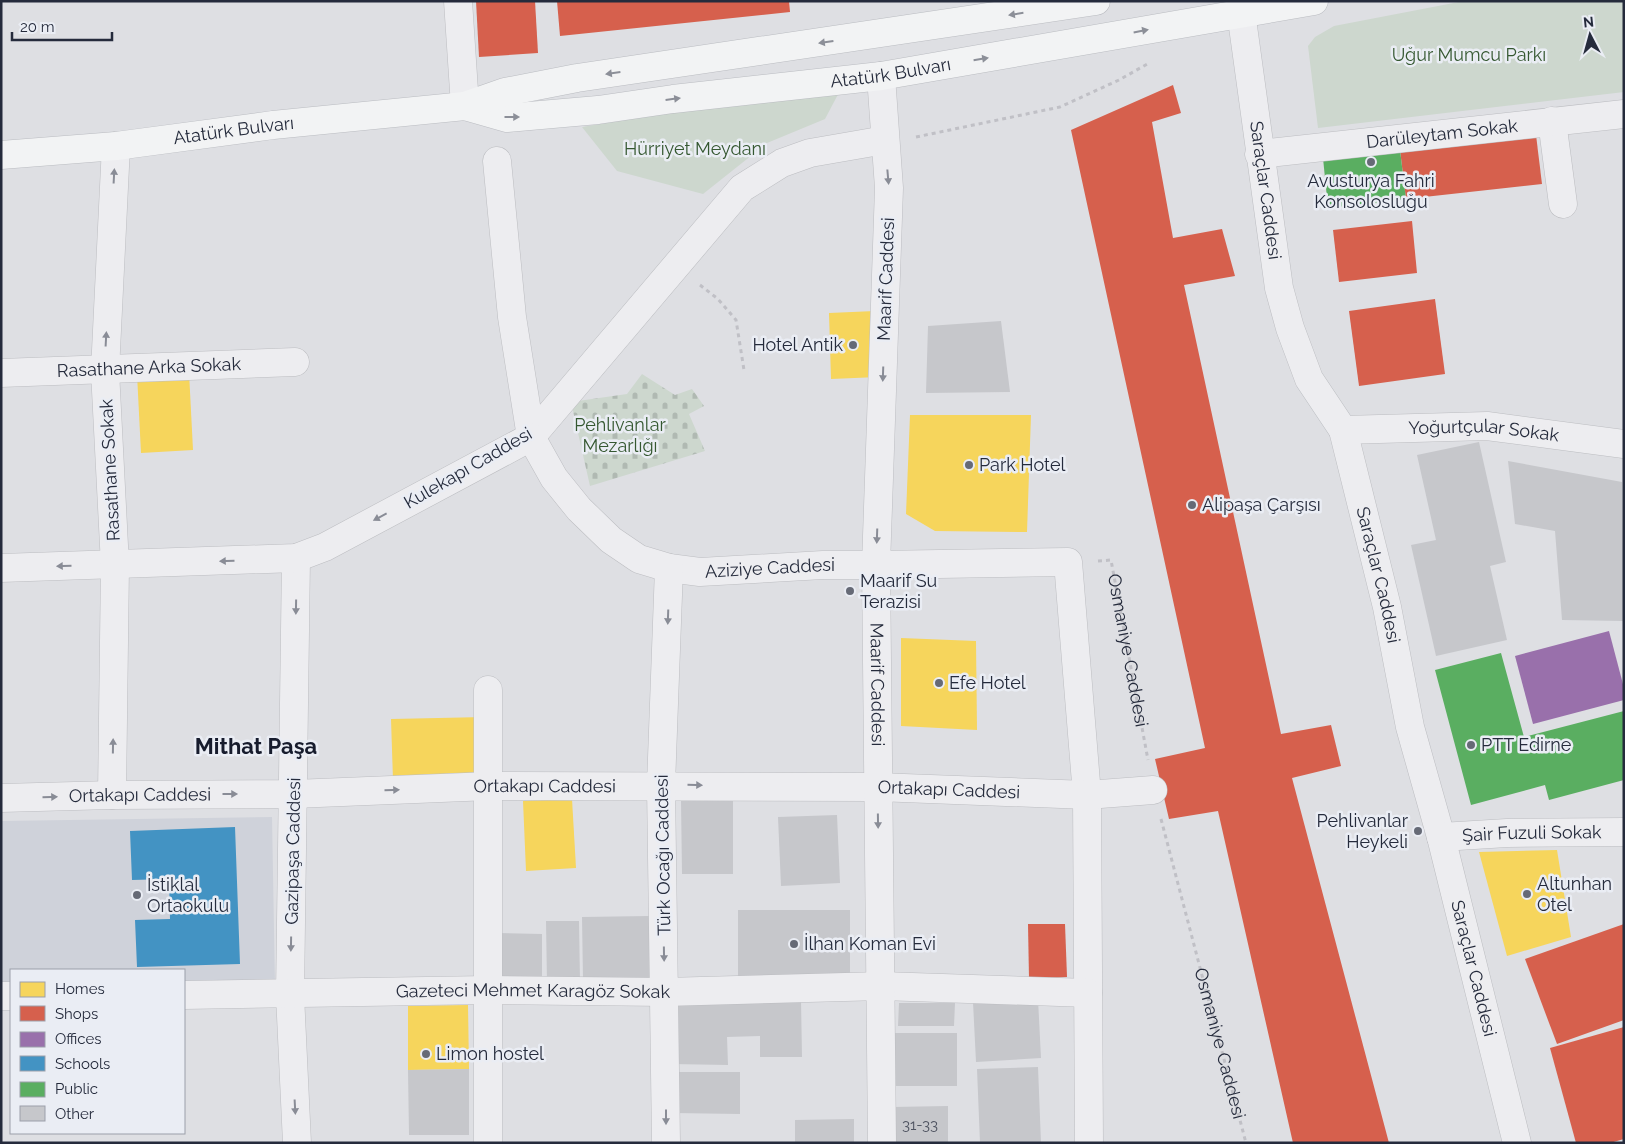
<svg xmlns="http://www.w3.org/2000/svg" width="1625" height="1144" viewBox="0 0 1625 1144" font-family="Raleway,sans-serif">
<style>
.built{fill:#cfd2da}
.green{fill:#cdd7ce}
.cemetery{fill:url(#cemetery-stones)}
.homes{fill:#f6d55c}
.shops{fill:#d6604d}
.offices{fill:#9970ab}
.schools{fill:#4393c3}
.public{fill:#5aae61}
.building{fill:#c6c7cb}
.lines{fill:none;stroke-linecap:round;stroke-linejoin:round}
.pedestrian-casing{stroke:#bcbdc1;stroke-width:29}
.minor-casing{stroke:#bcbdc1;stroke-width:29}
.tertiary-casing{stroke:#bcbdc1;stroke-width:29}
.primary-casing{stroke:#babcc1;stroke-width:29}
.path{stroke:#c0c0c6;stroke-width:3;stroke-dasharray:4 4;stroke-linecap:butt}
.pedestrian{stroke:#ededf0;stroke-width:28}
.minor{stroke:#ededf0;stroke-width:28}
.tertiary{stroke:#ededf0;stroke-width:28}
.primary{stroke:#f2f3f4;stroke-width:28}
.oneway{fill:#8c8f98}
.oneway2{fill:#898c96}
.poi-dot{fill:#666a76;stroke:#eaedf4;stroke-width:2}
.labels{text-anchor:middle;stroke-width:5;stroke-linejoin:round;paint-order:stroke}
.number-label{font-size:15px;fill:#4e5360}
.park-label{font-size:18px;fill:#355831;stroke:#eaedf4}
.street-label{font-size:18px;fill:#252b3c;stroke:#eaedf4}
.poi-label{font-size:18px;fill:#252b3c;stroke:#eaedf4;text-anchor:start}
.district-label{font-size:22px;font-weight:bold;fill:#171c2d;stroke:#eaedf4}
</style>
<defs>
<pattern id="cemetery-stones" width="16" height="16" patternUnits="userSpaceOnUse" patternTransform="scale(1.25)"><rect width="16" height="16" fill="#cdd7ce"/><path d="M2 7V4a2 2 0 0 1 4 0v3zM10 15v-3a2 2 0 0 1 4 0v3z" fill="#b0b9b2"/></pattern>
</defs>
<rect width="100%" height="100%" fill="#dedfe3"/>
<polygon class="built" points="272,817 275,987 184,986 184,970 11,970 11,984 1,984 1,821"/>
<g class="green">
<polygon points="1464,1 1624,1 1624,92 1318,128 1308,46 1315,37 1334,26"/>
<polygon points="844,83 825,119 767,143 703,194 617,171 582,127"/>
</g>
<polygon class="cemetery" points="642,374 675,395 692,389 704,406 689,414 705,451 590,486 571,402 627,394"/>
<g class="homes">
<polygon points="875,311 878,377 831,379 829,313"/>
<polygon points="189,372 193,450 141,453 137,374"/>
<polygon points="910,415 1031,415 1027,532 935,531 906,514"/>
<polygon points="901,638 976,641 977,730 901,726"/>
<polygon points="485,717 487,778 393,780 391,719"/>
<polygon points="572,799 576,868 526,871 523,801"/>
<polygon points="1557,850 1571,937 1507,956 1479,852"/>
<polygon points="468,1005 469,1069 408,1070 408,1006"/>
</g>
<g class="shops">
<polygon points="476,1 535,1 538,53 479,57"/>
<polygon points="557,1 789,1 790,12 560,36"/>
<polygon points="1173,85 1181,113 1152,122 1173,238 1222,229 1235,276 1184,285 1281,734 1331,725 1341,766 1292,778 1389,1143 1293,1143 1218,811 1169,819 1155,759 1205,748 1071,130"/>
<polygon points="1536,135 1542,184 1406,199 1400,150"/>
<polygon points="1412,221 1417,273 1339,282 1333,230"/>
<polygon points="1435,299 1445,374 1359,386 1349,311"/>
<polygon points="1028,924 1065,924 1067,977 1029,979"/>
<polygon points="1624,924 1624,1020 1557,1044 1525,959"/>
<polygon points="1624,1027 1624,1139 1610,1143 1576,1143 1550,1048"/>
</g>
<polygon class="offices" points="1609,631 1624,688 1624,700 1533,724 1515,656"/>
<polygon class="schools" points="235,827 240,964 137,967 135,920 170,919 169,879 132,880 130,831"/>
<g class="public">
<polygon points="1400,150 1406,199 1328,208 1323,158"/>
<polygon points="1501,653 1524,737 1624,711 1624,780 1549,800 1545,785 1471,805 1435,670"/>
</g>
<g class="building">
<polygon points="1001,321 1010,392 926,393 928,326"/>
<polygon points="1479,442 1506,562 1490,566 1507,640 1436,656 1411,545 1436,540 1417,455"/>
<polygon points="1508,461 1622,482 1624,621 1562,620 1555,531 1515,524"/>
<polygon points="681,800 733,800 733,874 682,874"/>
<polygon points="837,815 840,883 781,886 778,817"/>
<rect x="738" y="910" width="112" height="68"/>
<polygon points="649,916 651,978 583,980 582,917"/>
<polygon points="546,921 579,921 580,982 547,983"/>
<polygon points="498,933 542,934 542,978 497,977"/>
<polygon points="667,998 801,1000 802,1057 760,1057 760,1036 727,1037 728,1065 671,1064"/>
<polygon points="1038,999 1041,1058 976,1062 973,1002"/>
<polygon points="899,1003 955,1003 954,1026 898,1026"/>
<rect x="893" y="1033" width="64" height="53"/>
<polygon points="1038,1067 1041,1143 980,1143 977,1069"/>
<polygon points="469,1069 469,1135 409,1135 408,1070"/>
<polygon points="673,1072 740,1072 740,1114 673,1113"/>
<polygon points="948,1106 948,1143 892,1143 892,1107"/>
<polygon points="854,1119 854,1143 795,1143 795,1120"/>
</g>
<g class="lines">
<defs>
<g id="pedestrian">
<path id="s3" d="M1241,12l38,276 11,40 19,51 34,51 44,177 23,120 31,110 76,306"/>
<polyline points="1552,121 1563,204"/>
<path id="s4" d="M1259,154l365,-40"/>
<path id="s5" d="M1343,430l144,-4 137,18"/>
<polyline points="531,437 742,188 782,163 810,153 885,140"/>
<polyline points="876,565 1068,562 1087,795 1089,1143"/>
<path id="s6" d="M877,787l210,8 66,-5"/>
<path id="s7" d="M1441,837l66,-4 117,-1"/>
<polyline points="882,986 1088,993"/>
</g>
<g id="minor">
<polyline points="458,1 465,106"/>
<path id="s8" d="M497,161l15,156 19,120 23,41 25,31 32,31 28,19 30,9 31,4 123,-7h53"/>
<path id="s9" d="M1,373l294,-11"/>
<polyline points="296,558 290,995 297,1143"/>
<polyline points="1,568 296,558 325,547 531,437"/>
<polyline points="112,795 115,565 105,371 116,146"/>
<path id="s10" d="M1,798l111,-3 182,-1 196,-8 387,1"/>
<path id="s11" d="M184,995l304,-5 177,2 217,-6"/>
<polyline points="1,996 11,996"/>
<polyline points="488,1143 488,690"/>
<polyline points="666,1143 661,785 669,568"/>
</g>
<g id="tertiary">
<path id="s12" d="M881,76l8,112 -13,377 6,578"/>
</g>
<g id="primary">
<path id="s13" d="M465,106l42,12 91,-8 75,-11 208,-23 433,-75"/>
<path id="s14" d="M1,155l115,-9 157,-21 192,-19 40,-14 72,-14 519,-77"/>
</g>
</defs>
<use href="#pedestrian" class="pedestrian-casing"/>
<use href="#minor" class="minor-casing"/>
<use href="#tertiary" class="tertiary-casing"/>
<use href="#primary" class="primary-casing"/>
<g class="path">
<polyline points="916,137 1060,107 1119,80 1149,63"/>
<polyline points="700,285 718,299 736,320 744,370"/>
<path id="s1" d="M1098,561l13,-1 37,200"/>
<path id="s2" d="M1161,819l85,324"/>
</g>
<use href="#pedestrian" class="pedestrian"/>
<use href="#minor" class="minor"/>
<use href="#tertiary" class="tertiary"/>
<use href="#primary" class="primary"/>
</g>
<defs><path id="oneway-solid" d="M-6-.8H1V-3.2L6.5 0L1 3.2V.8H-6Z" transform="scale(1.25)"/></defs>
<g class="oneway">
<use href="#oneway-solid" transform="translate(1016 14) rotate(171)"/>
<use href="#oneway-solid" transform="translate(1141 31) rotate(-11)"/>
<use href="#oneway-solid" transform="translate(826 42) rotate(172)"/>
<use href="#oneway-solid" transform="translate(981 59) rotate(-9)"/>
<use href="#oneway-solid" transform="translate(613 73) rotate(172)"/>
<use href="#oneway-solid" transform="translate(673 99) rotate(-7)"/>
<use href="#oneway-solid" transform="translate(512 117)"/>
</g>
<g class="oneway2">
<use href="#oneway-solid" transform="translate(114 176) rotate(-87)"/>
<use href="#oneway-solid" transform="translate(888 177) rotate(85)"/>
<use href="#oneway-solid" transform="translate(106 339) rotate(-87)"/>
<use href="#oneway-solid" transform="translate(883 374) rotate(92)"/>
<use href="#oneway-solid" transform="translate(380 517) rotate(152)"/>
<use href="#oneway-solid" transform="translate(877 536) rotate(92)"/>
<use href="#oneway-solid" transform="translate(227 561) rotate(178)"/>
<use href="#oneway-solid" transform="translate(64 566) rotate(178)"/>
<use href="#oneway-solid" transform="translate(296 607) rotate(91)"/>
<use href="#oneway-solid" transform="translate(668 617) rotate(92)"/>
<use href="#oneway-solid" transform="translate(113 746) rotate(-89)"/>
<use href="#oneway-solid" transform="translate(695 785) rotate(1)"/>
<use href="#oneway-solid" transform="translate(392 790) rotate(-2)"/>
<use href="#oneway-solid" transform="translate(230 794)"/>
<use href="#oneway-solid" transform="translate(50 797) rotate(-2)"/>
<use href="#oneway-solid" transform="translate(878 821) rotate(89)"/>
<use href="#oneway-solid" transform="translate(291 944) rotate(91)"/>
<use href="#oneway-solid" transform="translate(664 954) rotate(89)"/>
<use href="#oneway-solid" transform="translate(295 1107) rotate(87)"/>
<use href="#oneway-solid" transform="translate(666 1117) rotate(90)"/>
</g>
<g class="poi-dot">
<circle cx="1371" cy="162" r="5"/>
<circle cx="853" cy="345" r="5"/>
<circle cx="969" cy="465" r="5"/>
<circle cx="1192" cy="505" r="5"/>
<circle cx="850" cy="591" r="5"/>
<circle cx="939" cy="683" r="5"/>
<circle cx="1471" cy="745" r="5"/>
<circle cx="1418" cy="831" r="5"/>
<circle cx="1527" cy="894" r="5"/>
<circle cx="137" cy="895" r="5"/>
<circle cx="794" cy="944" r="5"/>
<circle cx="426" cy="1054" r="5"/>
</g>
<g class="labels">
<g class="number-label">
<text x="920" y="1130">31-33</text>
</g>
<g class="park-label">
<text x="1469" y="61">Uğur Mumcu Parkı</text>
<text x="695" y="155">Hürriyet Meydanı</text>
<text x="620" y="431">Pehlivanlar<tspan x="620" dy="21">Mezarlığı</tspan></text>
</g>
<g class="street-label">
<text dy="6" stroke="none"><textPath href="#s13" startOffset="430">Atatürk Bulvarı</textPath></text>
<text dy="6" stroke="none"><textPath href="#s14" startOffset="234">Atatürk Bulvarı</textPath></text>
<text dy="6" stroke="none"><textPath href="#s4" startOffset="184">Darüleytam Sokak</textPath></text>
<text dy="6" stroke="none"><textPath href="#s3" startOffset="180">Saraçlar Caddesi</textPath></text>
<text transform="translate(886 279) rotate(-88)" y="6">Maarif Caddesi</text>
<text dy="6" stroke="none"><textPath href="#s9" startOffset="148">Rasathane Arka Sokak</textPath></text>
<text dy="6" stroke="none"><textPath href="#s5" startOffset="141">Yoğurtçular Sokak</textPath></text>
<text transform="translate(468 468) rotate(-30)" y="6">Kulekapı Caddesi</text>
<text transform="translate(110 470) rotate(-93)" y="6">Rasathane Sokak</text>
<text dy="6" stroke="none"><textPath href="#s8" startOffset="576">Aziziye Caddesi</textPath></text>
<text dy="6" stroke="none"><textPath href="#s3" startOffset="585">Saraçlar Caddesi</textPath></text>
<text dy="6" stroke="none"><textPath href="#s1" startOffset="105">Osmaniye Caddesi</textPath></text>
<text dy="6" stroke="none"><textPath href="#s12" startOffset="609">Maarif Caddesi</textPath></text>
<text dy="6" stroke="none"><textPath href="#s10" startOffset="544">Ortakapı Caddesi</textPath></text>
<text dy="6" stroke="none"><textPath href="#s6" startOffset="72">Ortakapı Caddesi</textPath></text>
<text dy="6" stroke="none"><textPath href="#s10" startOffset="139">Ortakapı Caddesi</textPath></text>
<text dy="6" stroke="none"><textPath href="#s7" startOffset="91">Şair Fuzuli Sokak</textPath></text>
<text transform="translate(293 851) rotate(-89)" y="6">Gazipaşa Caddesi</text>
<text transform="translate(663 855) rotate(-91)" y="6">Türk Ocağı Caddesi</text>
<text dy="6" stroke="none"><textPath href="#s3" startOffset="990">Saraçlar Caddesi</textPath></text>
<text dy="6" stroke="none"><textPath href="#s11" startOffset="349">Gazeteci Mehmet Karagöz Sokak</textPath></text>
<text dy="6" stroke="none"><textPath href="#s2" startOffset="232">Osmaniye Caddesi</textPath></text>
</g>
<g class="poi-label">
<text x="1371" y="187" text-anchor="middle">Avusturya Fahri<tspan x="1371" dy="21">Konsolosluğu</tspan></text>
<text x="843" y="351" text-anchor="end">Hotel Antik</text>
<text x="979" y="471">Park Hotel</text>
<text x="1202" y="511">Alipaşa Çarşısı</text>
<text x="860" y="587">Maarif Su<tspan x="860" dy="21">Terazisi</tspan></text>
<text x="949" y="689">Efe Hotel</text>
<text x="1481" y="751">PTT Edirne</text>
<text x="1408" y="827" text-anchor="end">Pehlivanlar<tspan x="1408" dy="21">Heykeli</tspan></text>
<text x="1537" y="890">Altunhan<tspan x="1537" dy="21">Otel</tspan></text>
<text x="147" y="891">İstiklal<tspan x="147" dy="21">Ortaokulu</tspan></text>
<text x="804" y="950">İlhan Koman Evi</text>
<text x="436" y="1060">Limon hostel</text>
</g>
<g class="district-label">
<text x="256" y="754">Mithat Paşa</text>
</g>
</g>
<rect width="1625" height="1144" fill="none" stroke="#252b3c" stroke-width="5"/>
<rect x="10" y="969" width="175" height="165" fill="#eaedf4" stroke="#9b9faa"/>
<rect x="20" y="982" width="25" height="15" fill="#f6d55c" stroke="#9b9faa"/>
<text x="55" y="994" font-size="15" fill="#252b3c">Homes</text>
<rect x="20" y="1006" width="25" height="15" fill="#d6604d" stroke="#9b9faa"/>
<text x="55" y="1019" font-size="15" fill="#252b3c">Shops</text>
<rect x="20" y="1032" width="25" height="15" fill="#9970ab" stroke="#9b9faa"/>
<text x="55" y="1044" font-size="15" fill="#252b3c">Offices</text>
<rect x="20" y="1056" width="25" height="15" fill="#4393c3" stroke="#9b9faa"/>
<text x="55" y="1069" font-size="15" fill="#252b3c">Schools</text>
<rect x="20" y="1082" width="25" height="15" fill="#5aae61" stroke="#9b9faa"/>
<text x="55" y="1094" font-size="15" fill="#252b3c">Public</text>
<rect x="20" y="1106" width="25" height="15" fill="#c6c7cb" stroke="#9b9faa"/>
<text x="55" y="1119" font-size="15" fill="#252b3c">Other</text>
<g transform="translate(1590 35) rotate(354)" stroke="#eaedf4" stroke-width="4" paint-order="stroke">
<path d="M0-4L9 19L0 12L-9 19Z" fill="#252b3c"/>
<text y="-8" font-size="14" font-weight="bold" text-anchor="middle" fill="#252b3c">N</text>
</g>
<path d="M12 32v8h100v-8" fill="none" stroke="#252b3c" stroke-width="2.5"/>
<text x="20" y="32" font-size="15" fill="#252b3c" stroke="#eaedf4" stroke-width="4" paint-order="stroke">20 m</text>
</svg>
